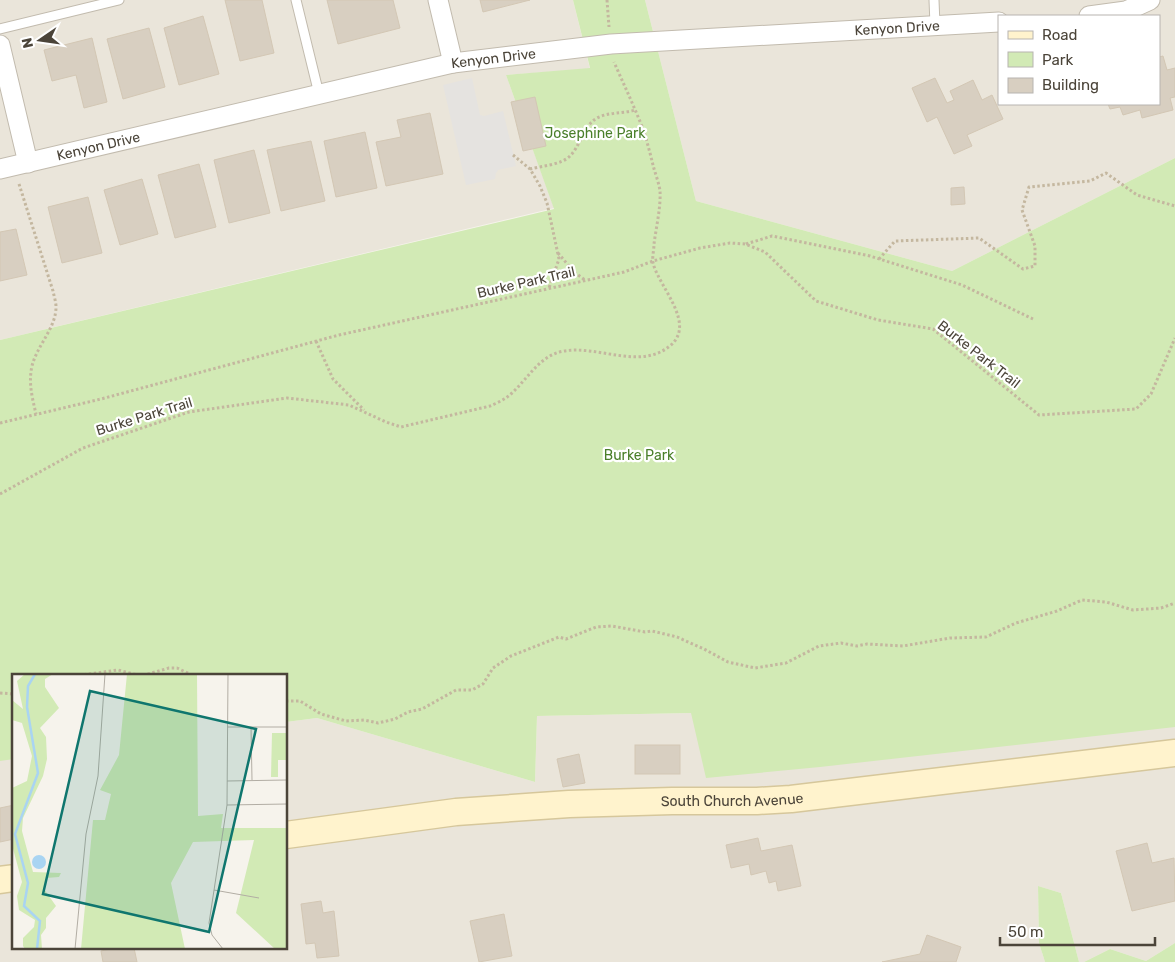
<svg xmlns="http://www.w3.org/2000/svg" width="1175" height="962" viewBox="0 0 1175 962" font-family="Rubik,sans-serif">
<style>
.residential{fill:#eae5da;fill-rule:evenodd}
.green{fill:#d2eab5}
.parking{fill:#e5e3e0}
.building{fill:#d8cfc1;stroke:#d3c7b4}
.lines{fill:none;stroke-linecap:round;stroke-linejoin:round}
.lane-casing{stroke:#c2bbae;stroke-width:11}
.street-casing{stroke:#c2bbae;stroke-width:21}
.secondary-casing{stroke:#d6c79b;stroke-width:29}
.path{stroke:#c4b79f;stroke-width:3;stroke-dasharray:2.5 2.5;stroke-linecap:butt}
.lane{stroke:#fff;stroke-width:9}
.street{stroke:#fff;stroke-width:19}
.secondary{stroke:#fff3cd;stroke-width:26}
.labels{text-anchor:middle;stroke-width:4.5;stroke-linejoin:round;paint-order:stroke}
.street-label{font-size:14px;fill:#4b4439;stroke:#fff}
.park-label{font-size:14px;fill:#4a7f2a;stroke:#fff}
.inset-river{fill:none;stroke:#a9d4f2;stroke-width:2.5}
.inset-road{fill:none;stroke:#b2ada4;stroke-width:1}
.view{fill:#0f766e;fill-opacity:0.15;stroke:#0f766e;stroke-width:2.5}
.inset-edge{fill:none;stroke:#4b4439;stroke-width:2.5}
</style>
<rect width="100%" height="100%" fill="#f6f3ec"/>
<g class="residential">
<polygon points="0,0 573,0 590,69 506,75 554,208 0,340"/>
<path d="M645,0h530v158l-223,113 -256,-70zM999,16h160v88h-160z"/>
<polygon points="691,713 1175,727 1175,943 1146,961 1110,949 1084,962 1079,962 1061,893 1038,886 1039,943 1045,962 0,962 0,758 14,756 14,948 286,948 286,722 317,718 535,782 537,716"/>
</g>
<g class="green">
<polygon points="573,0 645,0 696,201 952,271 1175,158 1175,727 820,767 706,778 691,713 537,716 535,782 317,718 286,722 286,676 14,676 14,759 0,761 0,340 554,209 506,75 590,68"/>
<polygon points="1038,886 1061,893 1079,962 1045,962 1039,943"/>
<polygon points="1175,943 1175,962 1084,962 1110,949 1146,961"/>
</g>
<polygon class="parking" points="472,78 480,115 484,116 503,111 516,166 498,170 496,173 495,179 466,185 443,85"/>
<g class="building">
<polygon points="225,0 262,0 274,53 240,61"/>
<polygon points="327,0 393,0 400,28 338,44"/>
<polygon points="480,0 530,0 483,12"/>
<polygon points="203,16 219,74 179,85 164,28"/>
<polygon points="149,28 165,87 123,99 107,39"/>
<polygon points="92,38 107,102 84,108 76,75 52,81 44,50"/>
<polygon points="1163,56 1167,70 1175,68 1175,97 1170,98 1173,110 1142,118 1140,110 1123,115 1120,107 1110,109 1108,104 1159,104 1159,57"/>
<polygon points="935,78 947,103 954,100 950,91 973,80 982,100 992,95 1003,119 967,135 972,146 954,154 937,117 927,122 912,88"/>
<polygon points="535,97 546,146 523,151 511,102"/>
<polygon points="430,113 443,174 386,186 376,142 401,137 397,120"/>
<polygon points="365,132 377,188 336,197 324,141"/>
<polygon points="311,141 325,201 281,211 267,150"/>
<polygon points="254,150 270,213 229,223 214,160"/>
<polygon points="199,164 216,227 175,238 158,175"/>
<polygon points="142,179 158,234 120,245 104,190"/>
<polygon points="964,187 965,204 951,205 951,188"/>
<polygon points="88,197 102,253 62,263 48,207"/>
<polygon points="16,229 27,275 0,281 0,232"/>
<rect x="635" y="745" width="45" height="29"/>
<polygon points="579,754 585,783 563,787 557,759"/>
<polygon points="14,805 14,839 0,842 0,808"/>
<polygon points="758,838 761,851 792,845 801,886 778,891 776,881 769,883 766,871 751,875 749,864 731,868 726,845"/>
<polygon points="1147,843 1152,863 1174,858 1175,901 1132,911 1116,851"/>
<polygon points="321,901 323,913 334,911 339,956 317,958 315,943 306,944 301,904"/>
<polygon points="504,914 512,956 479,962 470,921"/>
<polygon points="927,935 961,947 956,962 882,962 920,954"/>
<polygon points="115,948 134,948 137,962 103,962 101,951"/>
</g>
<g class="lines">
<defs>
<g id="lane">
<polyline points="296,0 319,94"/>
<polyline points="934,0 935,25"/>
<polyline points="0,29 119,0"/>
</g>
<g id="street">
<polyline points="438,0 453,63"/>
<polyline points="1089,16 1126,11 1150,0"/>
<polyline points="0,45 28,163"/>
<path id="s1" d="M0,169l453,-106 158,-19 388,-22"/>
</g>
<g id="secondary">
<path id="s2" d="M286,835l170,-23 113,-8 103,-3h85l34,-2 384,-46"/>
<polyline points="0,880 14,878"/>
</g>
</defs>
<use href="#lane" class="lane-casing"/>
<use href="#street" class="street-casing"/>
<use href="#secondary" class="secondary-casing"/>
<g class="path">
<polyline points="607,0 609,27"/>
<polyline points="513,155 530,169 540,186 547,203 559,259 549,288"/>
<path d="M530,169c11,-3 31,-4 40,-13 11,-11 13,-30 27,-38 11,-6 25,-4 38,-8"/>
<path d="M19,184l34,107c1,5 3,11 3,16 0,23 -23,42 -25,65 -2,14 2,29 5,42"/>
<polyline points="746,244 772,236 870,256 962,285 1033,319"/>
<polyline points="558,253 574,272 585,280"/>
<polyline points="879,259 895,241 979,238 1023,269 1035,266 1035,246 1022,210 1029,187 1090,181 1106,173 1137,195 1175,206"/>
<polyline points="316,341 333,379 364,410"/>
<polyline points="0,423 101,399 339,335 624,272 653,261 700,248 730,243 745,244 765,252 816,301 878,320 933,329 1039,415 1136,409 1151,394 1175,338"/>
<path d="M0,494l83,-46 106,-36 98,-14 62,7 37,17 15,5 89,-21c5,-2 11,-5 16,-8 20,-15 32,-43 58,-47 35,-6 77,20 107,-6 25,-22 -12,-58 -18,-82 -1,-6 1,-13 1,-19 2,-16 7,-37 6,-53 -1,-8 -5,-18 -7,-26 -3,-12 -6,-24 -10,-36 -9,-23 -19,-44 -29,-67"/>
<polyline points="74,676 118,670 141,676 169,668 177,668 194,676"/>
<polyline points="0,693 14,694"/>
<polyline points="286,701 300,701 321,714 346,721 364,720 378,723 395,719 408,712 422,709 456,690 472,690 483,684 493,668 511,656 559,637 566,639 596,627 612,626 645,632 652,631 677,637 704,649 728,662 755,668 786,663 819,646 841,643 857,646 867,644 903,646 950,638 986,637 1016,623 1057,611 1082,600 1106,602 1133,610 1161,608 1175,603"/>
</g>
<use href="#lane" class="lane"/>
<use href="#street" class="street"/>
<use href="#secondary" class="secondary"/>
</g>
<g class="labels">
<g class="street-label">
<text dy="5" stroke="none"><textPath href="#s1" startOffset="911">Kenyon Drive</textPath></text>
<text dy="5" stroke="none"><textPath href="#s1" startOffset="506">Kenyon Drive</textPath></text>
<text dy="5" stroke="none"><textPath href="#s1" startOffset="101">Kenyon Drive</textPath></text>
<text transform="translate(526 282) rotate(-13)" y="5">Burke Park Trail</text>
<text transform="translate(979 354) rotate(38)" y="5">Burke Park Trail</text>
<text transform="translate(144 416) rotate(-17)" y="5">Burke Park Trail</text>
<text dy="5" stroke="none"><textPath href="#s2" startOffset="448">South Church Avenue</textPath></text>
</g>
<g class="park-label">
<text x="595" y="138">Josephine Park</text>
<text x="639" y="460">Burke Park</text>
</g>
</g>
<g transform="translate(12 674)">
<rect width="275" height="275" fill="#f6f3ec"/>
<path d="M13,0h28l-8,5v8l14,21 -19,20 6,9 1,22 -4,17 -20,42 -1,13 11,41 28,1 -2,4 -13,1 -2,11 12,17 -10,12v10l-5,7 1,14h-17l-2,-3v-8l11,-11 1,-7 -16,-10 -2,-14 5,-14 -10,-37v-57l15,-7 5,-25 -10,-33 -10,-3v-20l11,9 -6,-28zM115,0h70l1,142 25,-2 -2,14h66l-1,121h-11l-39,-36 18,-73 -61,2 -22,41 14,66h-104l12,-129h12l6,-26 -11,-4 19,-35zM260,59h15v27h-9v17h-7z" fill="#d2eab5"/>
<path d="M20 188a7 7 0 1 1 14 0a7 7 0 1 1-14 0Z" fill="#a9d4f2"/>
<path class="inset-river" d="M23,0l-7,12 -1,21 11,66 -23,61 13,49 -4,23 16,15 -3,28"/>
<path class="inset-road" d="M215,53h60M239,53l1,53M215,107l60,-1M215,131l60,-1M202,216l45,8M63,275l11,-115 12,-58 7,-102M211,275l-11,-14 -3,-12 18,-118 1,-131"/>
<path class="view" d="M78,17l166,38 -47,203 -166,-38z"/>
<rect width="275" height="275" class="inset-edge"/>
</g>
<rect x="998" y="15" width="162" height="90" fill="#ffffff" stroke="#b7b4b0"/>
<rect x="1008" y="31" width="25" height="8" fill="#fff3cd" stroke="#b7b4b0"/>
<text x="1042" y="40" font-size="15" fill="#4b4439">Road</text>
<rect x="1008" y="52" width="25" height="15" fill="#d2eab5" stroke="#b7b4b0"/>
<text x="1042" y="65" font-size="15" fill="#4b4439">Park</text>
<rect x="1008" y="78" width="25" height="15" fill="#d8cfc1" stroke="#b7b4b0"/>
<text x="1042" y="90" font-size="15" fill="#4b4439">Building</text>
<g transform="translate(40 40) rotate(257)" stroke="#ffffff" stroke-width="4" paint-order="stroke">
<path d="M0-4L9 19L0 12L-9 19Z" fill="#4b4439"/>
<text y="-8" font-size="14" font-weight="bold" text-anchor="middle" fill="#4b4439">N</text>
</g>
<path d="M1000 937v8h155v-8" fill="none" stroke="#4b4439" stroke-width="2.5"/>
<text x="1008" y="937" font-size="15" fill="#4b4439" stroke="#ffffff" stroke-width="4" paint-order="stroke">50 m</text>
</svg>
